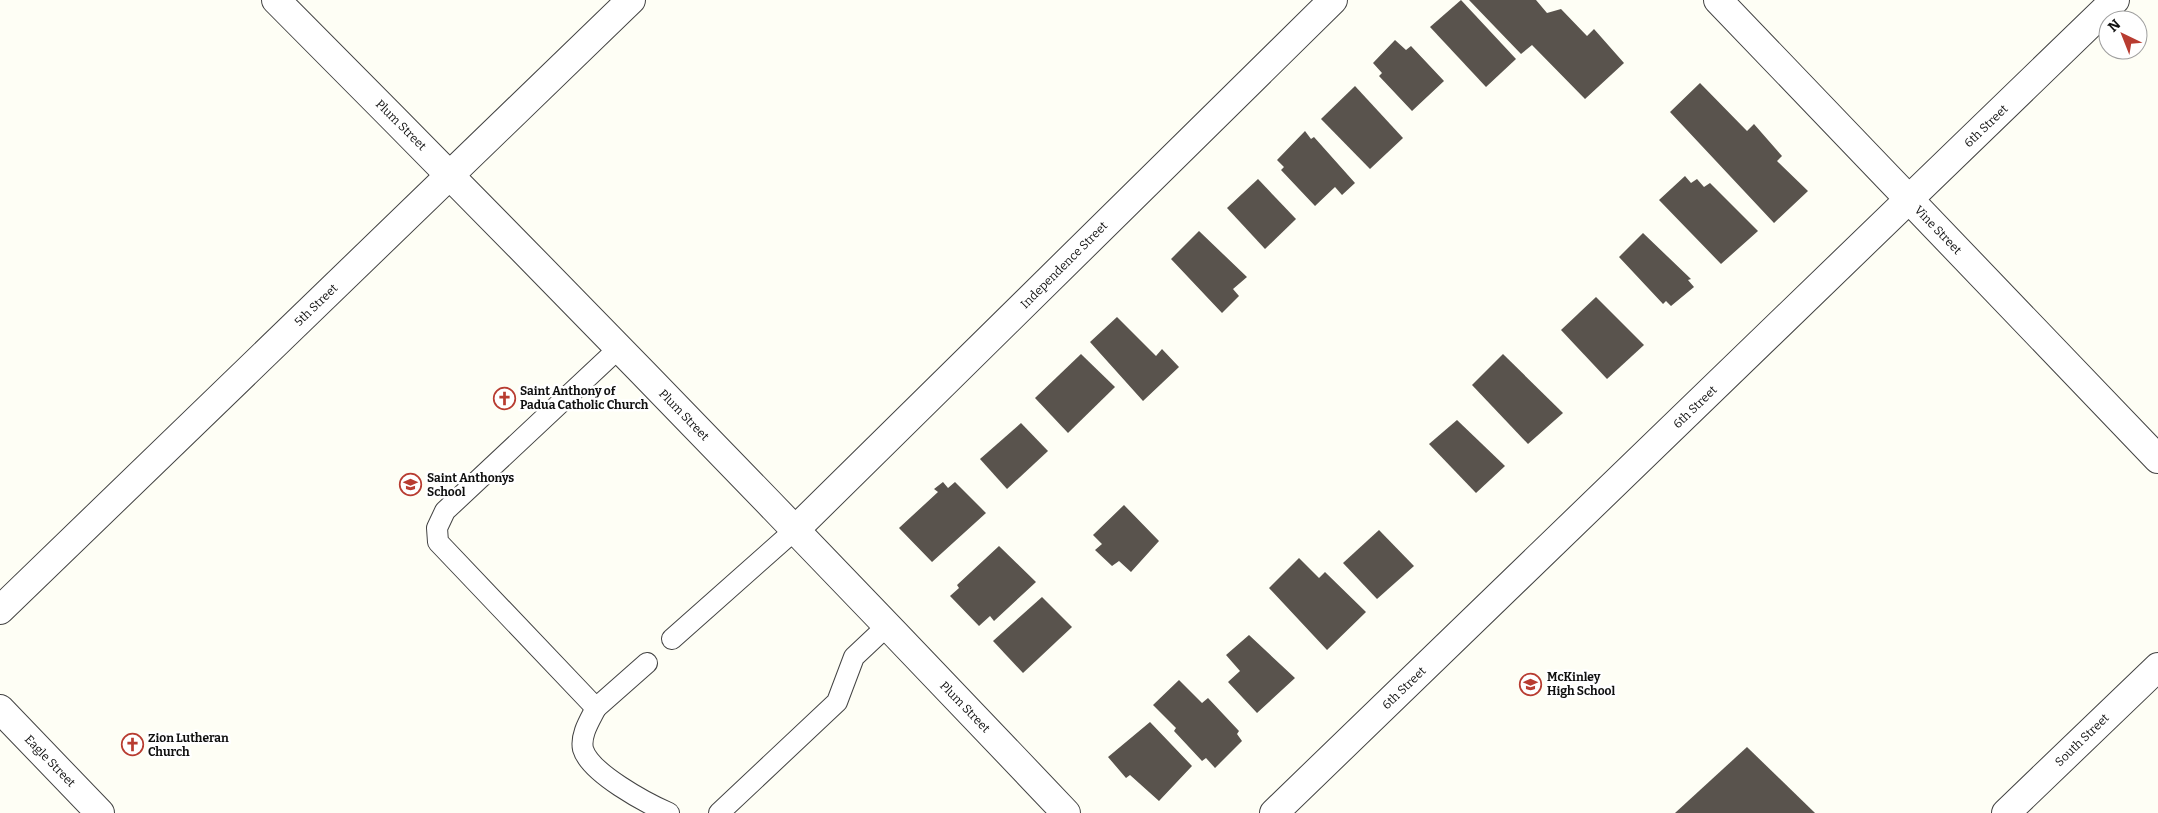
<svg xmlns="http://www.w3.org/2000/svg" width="2158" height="813" viewBox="0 0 2158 813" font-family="Bitter,serif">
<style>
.building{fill:#59534d}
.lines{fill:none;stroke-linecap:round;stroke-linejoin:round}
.service-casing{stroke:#434343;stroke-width:22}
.minor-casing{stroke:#434343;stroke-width:30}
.service{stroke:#fff;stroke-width:20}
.minor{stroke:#fff;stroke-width:28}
.labels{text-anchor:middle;stroke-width:5;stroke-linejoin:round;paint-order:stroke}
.street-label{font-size:12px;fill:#101010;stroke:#fff}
.poi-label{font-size:12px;font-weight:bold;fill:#101010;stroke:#fff;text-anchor:start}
</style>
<rect width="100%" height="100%" fill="#fefef5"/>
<g class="building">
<polygon points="1461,0 1516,59 1486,87 1430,27"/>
<polygon points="1469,0 1536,0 1547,13 1561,9 1587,36 1594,29 1624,63 1585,99 1532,45 1521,54"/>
<polygon points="1395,40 1406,50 1411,46 1444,81 1412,111 1379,76 1382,73 1373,63"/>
<polygon points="1700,83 1747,131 1754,124 1782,156 1777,161 1808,191 1774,223 1670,112"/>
<polygon points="1355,86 1403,138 1370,169 1321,119"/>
<polygon points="1305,131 1311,139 1314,137 1355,183 1342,195 1335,187 1315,206 1281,170 1284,167 1277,160"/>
<polygon points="1685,176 1691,183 1697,179 1704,187 1710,183 1758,231 1721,264 1659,200"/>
<polygon points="1258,179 1296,219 1265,249 1227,208"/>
<polygon points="1199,231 1247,277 1233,289 1239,296 1222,313 1171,259"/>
<polygon points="1643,233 1691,279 1688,280 1694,287 1671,306 1666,301 1663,304 1619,257"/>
<polygon points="1596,297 1644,345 1607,379 1561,330"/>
<polygon points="1117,317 1156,356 1162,349 1179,367 1143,401 1090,342"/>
<polygon points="1081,354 1115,387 1068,433 1035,398"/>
<polygon points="1503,354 1563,413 1528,444 1472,385"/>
<polygon points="1457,420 1505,466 1476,493 1429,444"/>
<polygon points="1021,423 1048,451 1007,489 980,459"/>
<polygon points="943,482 948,488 955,482 986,513 932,562 899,528 938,492 934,489"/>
<polygon points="1124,505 1159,541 1131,572 1119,561 1112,566 1095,550 1102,544 1093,535"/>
<polygon points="1379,530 1414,566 1377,599 1343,563"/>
<polygon points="999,546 1036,582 994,621 990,616 979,626 950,596 959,588 957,585"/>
<polygon points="1299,558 1319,578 1325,572 1366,612 1327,650 1269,588"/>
<polygon points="1042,597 1072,627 1023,673 993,641"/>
<polygon points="1249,635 1295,678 1257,713 1228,682 1240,671 1226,655"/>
<polygon points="1179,680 1202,703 1208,698 1239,731 1237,734 1242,741 1215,768 1206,758 1202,761 1174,731 1176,728 1153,705"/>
<polygon points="1150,722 1192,766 1159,801 1130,775 1126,778 1108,757"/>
<polygon points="1747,747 1815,813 1675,813"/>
</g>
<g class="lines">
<defs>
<g id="service">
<polyline points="619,348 445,511 437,528 438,542 596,708 647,663"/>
<polyline points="672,639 796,529"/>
<path d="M596,708c-6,12 -16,27 -13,41 7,24 63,54 86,64"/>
<polyline points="719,813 837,702 854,657 888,625"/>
</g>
<g id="minor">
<path d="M276,0c267,268 530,539 790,813"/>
<polyline points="1718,0 2158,459"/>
<polyline points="796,529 1333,0"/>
<polyline points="0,610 631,0"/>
<polyline points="0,709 100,813"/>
<polyline points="1274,813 2115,0"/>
<polyline points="2006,813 2158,667"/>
</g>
</defs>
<use href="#service" class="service-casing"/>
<use href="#minor" class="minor-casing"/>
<use href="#service" class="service"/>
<use href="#minor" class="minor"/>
</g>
<defs>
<symbol id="church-ring" viewBox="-11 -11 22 22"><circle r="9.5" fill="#fff" stroke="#b83c31" stroke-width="1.5"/><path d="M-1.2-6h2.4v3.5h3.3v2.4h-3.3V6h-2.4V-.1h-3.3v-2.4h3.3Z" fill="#b83c31"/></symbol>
<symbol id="school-ring" viewBox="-11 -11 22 22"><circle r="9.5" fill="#fff" stroke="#b83c31" stroke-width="1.5"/><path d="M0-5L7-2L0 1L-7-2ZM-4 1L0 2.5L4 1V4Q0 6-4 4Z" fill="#b83c31"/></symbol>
</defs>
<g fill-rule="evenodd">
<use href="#church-ring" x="492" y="386" width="25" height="25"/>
<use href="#school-ring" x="398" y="472" width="25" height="25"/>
<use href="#school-ring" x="1518" y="672" width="25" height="25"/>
<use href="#church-ring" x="120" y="732" width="25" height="25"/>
</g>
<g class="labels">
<g class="street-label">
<text transform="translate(401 125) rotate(45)" y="4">Plum Street</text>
<text transform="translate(1986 126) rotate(-44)" y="4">6th Street</text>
<text transform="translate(1938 230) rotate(46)" y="4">Vine Street</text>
<text transform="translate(1064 265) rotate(-45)" y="4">Independence Street</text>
<text transform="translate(316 305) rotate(-44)" y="4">5th Street</text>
<text transform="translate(1695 407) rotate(-44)" y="4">6th Street</text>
<text transform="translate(684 415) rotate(46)" y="4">Plum Street</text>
<text transform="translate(1404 688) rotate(-44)" y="4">6th Street</text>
<text transform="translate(965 707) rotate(46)" y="4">Plum Street</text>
<text transform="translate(2082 740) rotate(-44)" y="4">South Street</text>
<text transform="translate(50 761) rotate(46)" y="4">Eagle Street</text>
</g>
<g class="poi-label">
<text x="520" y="395">Saint Anthony of<tspan x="520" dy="14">Padua Catholic Church</tspan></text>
<text x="427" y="482">Saint Anthonys<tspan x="427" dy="14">School</tspan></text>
<text x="1547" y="681">McKinley<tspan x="1547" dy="14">High School</tspan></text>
<text x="148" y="742">Zion Lutheran<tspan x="148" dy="14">Church</tspan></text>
</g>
</g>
<g transform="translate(2123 35) rotate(317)"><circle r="24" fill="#ffffff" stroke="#9f9f9f"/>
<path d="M0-4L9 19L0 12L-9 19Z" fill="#b83c31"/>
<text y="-8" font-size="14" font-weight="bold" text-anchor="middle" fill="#101010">N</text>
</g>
</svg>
